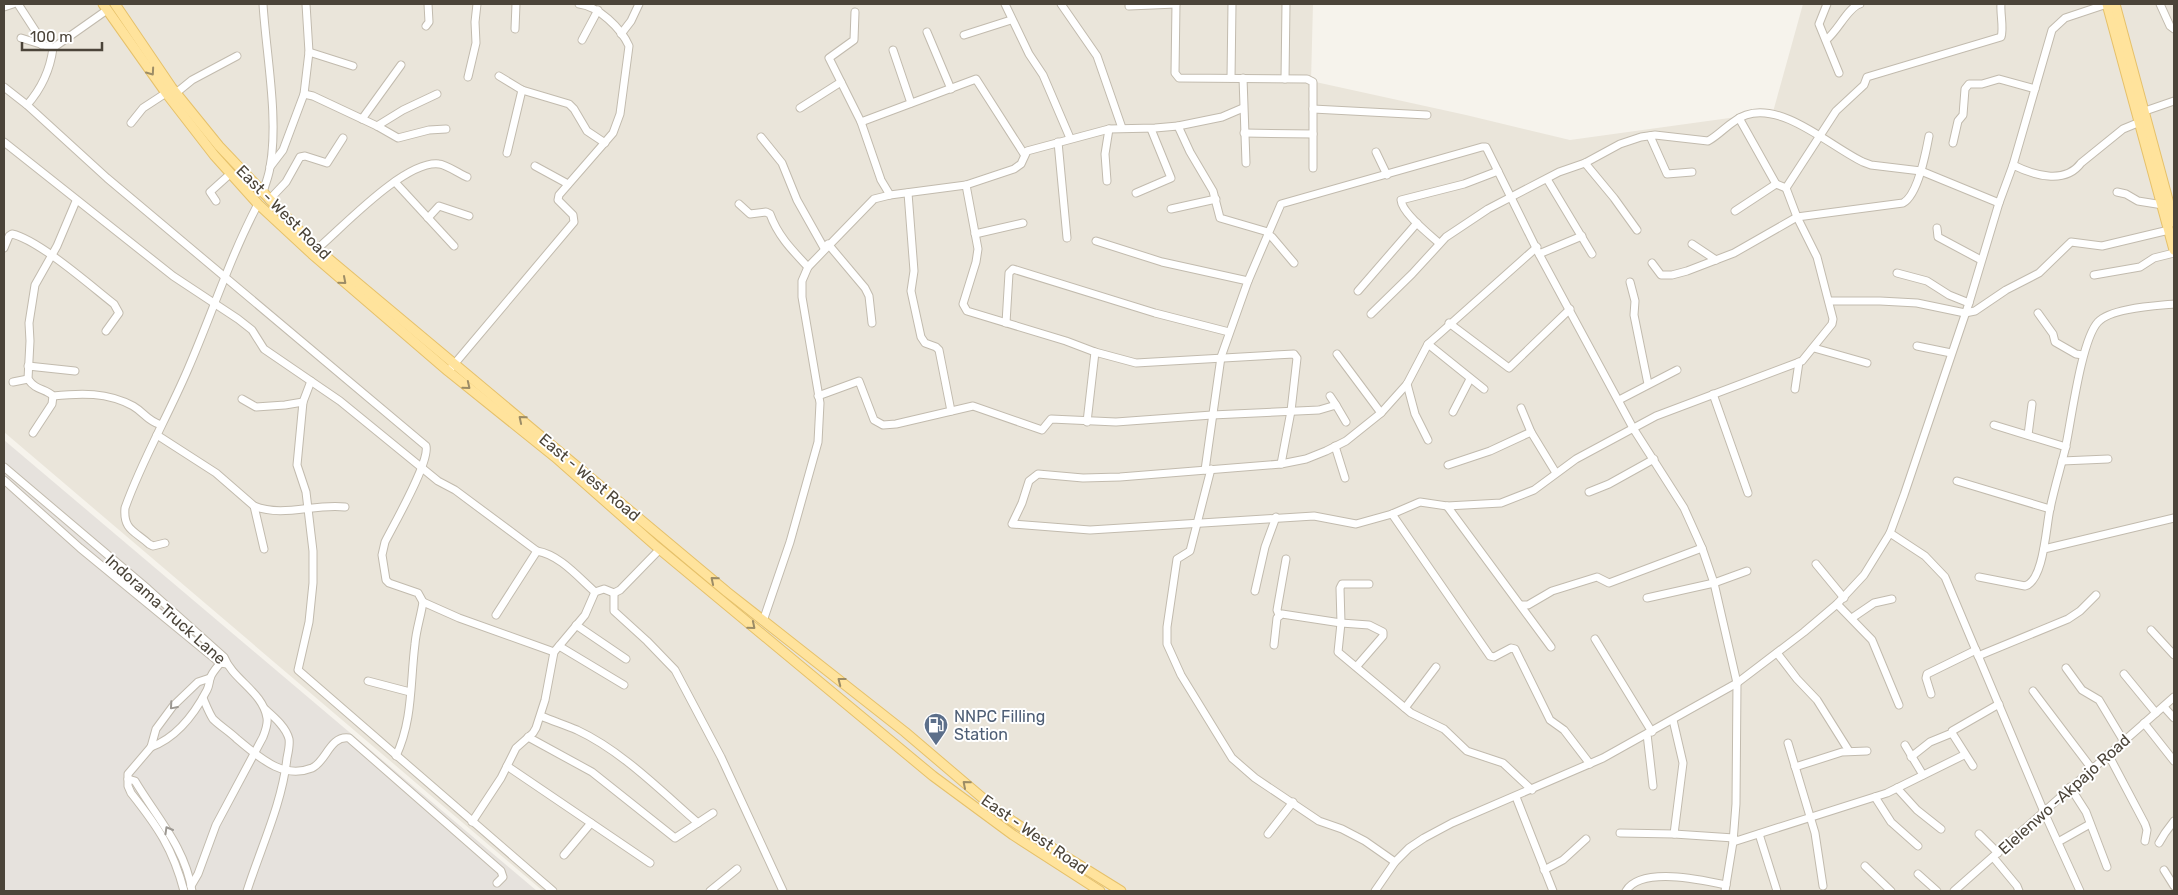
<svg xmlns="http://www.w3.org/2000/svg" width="2178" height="895" viewBox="0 0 2178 895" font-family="Rubik,sans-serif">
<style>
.residential{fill:#eae5da}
.industrial{fill:#e6e2dd}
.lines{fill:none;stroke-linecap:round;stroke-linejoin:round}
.minor-casing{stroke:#c2bbae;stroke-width:9}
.major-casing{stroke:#e6c16a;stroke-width:11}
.minor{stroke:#fff;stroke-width:7}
.major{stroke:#ffe39c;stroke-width:9}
.oneway{stroke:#9c8c66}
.oneway2{stroke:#9c9892}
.labels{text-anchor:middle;stroke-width:4;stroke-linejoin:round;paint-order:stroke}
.street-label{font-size:16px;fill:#4b4439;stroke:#fff}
.service-label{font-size:16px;fill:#4e5e75;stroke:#fff;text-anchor:start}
</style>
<rect width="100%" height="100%" fill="#f6f3ec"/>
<polygon class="residential" points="4,4 1313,4 1311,81 1466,115 1570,140 1773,112 1803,4 2174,4 2174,891 543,891 4,432"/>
<polygon class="industrial" points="4,440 537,891 4,891"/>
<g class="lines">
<defs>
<g id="minor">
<polyline points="18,4 40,38 42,45"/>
<path d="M263,4c3,49 16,115 7,163 -1,9 -5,17 -7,26"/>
<polyline points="1005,4 1029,54 1043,75 1070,138"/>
<polyline points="1061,4 1097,56 1122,128"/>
<polyline points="1176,4 1175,73 1179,78 1307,79 1313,82 1313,168"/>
<polyline points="1827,4 1819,24 1839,73"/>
<polyline points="2160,4 2170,26 2174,29"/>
<polyline points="1129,6 1176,4"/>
<polyline points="4,7 13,4"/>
<polyline points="855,12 854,40 829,58 861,122 881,180 890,195"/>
<polyline points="426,26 429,22 428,4"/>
<polyline points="515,29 516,4"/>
<polyline points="927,32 951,89"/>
<polyline points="621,34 631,21 639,4"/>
<polyline points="964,35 1011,20"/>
<polyline points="21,38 53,48"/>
<polyline points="582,40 598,10"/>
<path d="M1826,40c12,-9 22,-33 34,-36"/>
<polyline points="893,50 911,103"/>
<polyline points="309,52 353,66"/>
<polyline points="499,76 522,90 569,104 574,109 587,131 605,143"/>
<polyline points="468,77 476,43 475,22 477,4"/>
<polyline points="1231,78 1232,4"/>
<polyline points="1243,78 1246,163"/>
<polyline points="1285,79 1286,4"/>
<path d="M4,87l23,18 80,73 319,268c4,16 -32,78 -41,96l-3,13 4,25 3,3 29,10 5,9c-2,14 -7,28 -8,42 -5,39 -2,76 -19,112"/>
<polyline points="176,93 192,80 237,56"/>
<polyline points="304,94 313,96 377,126 398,138 429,130 446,129"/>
<path d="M27,105c15,-17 23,-34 26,-57l54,-38"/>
<polyline points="800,108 841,82"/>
<polyline points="1313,109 1427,115"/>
<polyline points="2145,111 2174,101"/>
<polyline points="1739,118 1776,184"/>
<polyline points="362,119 401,65"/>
<polyline points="861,122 976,79 1024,154"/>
<polyline points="131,123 143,108 166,93"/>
<polyline points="377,126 403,110 437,94"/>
<polyline points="1178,126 1222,117 1243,108"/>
<polyline points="1244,133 1313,134"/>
<polyline points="1650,136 1667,174 1692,172"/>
<polyline points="761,137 782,163 797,200 824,248"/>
<polyline points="4,142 173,276 238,319 252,330 264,349 340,401 438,481 455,490 537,551"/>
<polyline points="1058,142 1067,238"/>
<polyline points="1953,143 1958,121 1963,115 1965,89 1969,84 1982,84 1999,79 2035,89"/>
<polyline points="1376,152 1387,175"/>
<polyline points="507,153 522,90"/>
<polyline points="1585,163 1614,198 1637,230"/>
<path d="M2013,165c20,10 52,20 68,-2l42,-34 17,-7"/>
<polyline points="535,166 568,184"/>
<polyline points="270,167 283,150 304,94 309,52 306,4"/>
<polyline points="1547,179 1592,254"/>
<polyline points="1107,181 1105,154 1109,129"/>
<polyline points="395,182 454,246"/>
<polyline points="966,185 978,249 976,262 963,304 967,311 1066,341 1095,352 1136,363 1294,354 1297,358 1291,411 1281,464"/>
<path d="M1786,188l50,-77 28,-26 3,-8 134,-40c3,-8 -1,-24 0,-33"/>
<polyline points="2117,192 2126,194 2138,201 2163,205"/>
<polyline points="908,193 914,271 911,291 921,337 925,343 936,347 939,350 951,411"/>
<polyline points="1136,193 1171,178 1151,129"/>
<polyline points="269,200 286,182 300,157 305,156 327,163 343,138"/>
<path d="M76,201l-19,45 -22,39 -6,38 1,18 -2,38c8,12 17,9 25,17 28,-3 54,-4 80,10 12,7 13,14 28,19"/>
<polyline points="216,201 210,192 230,174"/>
<path d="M739,204l11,10 16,-2 4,2c8,22 22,36 38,53"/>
<polyline points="1171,209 1216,199"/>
<polyline points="1735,211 1776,184 1786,188"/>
<polyline points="428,218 439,206 469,216"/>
<polyline points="1937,228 1938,237 1981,260"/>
<polyline points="975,234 1023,223"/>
<polyline points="1268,234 1272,237 1294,263"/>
<polyline points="1096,241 1162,262 1248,281"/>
<path d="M1439,243c-10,-9 -37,-30 -38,-43l63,-16 34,-13"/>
<polyline points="828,244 865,288 869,296 872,323"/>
<polyline points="1692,244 1716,260"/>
<polyline points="1537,247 1428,344 1407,384 1381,413 1346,441 1326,451 1306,459 1281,464 1120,477 1083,478 1038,474 1029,481 1022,503 1012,524 1090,530 1314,516 1356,524 1392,514 1420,502 1447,506 1501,503 1534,490 1576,459 1656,416 1802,361 1832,324 1833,319 1817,257 1797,217 1786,188"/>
<path d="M4,248l5,-12 3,-2c27,6 79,52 102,70l5,9 -13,18"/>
<path d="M317,249c26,-22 88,-89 122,-85 6,0 21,10 28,13"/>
<polyline points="1539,254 1582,236"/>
<path d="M1652,263l9,12h11l15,-4 47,-18 63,-36 106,-14c15,-8 23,-51 26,-67"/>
<polyline points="1897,273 1927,281 1949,295 1969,303"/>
<polyline points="2094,275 2140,267 2154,258 2174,253"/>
<polyline points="1630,282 1635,301 1634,315 1648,384"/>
<polyline points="1358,291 1417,223"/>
<polyline points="1829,301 1880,301 1917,303 1965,313 1975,311 2006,290 2039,273 2071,242 2102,246 2169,230"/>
<polyline points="2038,313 2053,334 2055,342 2076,354 2083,355"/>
<path d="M1371,314l41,-40 34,-37 42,-28 71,-37 26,-9 35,-19 21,-7 14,-2 53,6c13,-7 23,-21 38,-26 37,-13 85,32 117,47l8,3 50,6 78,32"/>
<polyline points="1006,323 1009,273 1013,269 1155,313 1229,332"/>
<polyline points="1449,323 1509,368 1570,309"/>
<polyline points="1428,344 1484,389"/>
<polyline points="1917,346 1951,353"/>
<polyline points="1814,348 1867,363"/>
<polyline points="1337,354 1381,413"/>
<polyline points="28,366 75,371"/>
<path d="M451,368l123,-146 -1,-7 -15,-15 1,-5 54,-62 7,-19 9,-68c-8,-18 -31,-40 -50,-42"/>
<polyline points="311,381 303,402 297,465 306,492 313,551 313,583 309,622 298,670 553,891"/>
<polyline points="13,382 28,379"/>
<polyline points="1407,384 1415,414 1428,440"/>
<polyline points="1795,389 1799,362"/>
<polyline points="1713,394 1748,493"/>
<polyline points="818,396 859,381 874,420 883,425 896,424 973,406 1042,430 1051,419 1116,422 1212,415 1319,410 1336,405 1346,422"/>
<polyline points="1330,396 1336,405"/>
<polyline points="242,399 256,407 285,405 303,402"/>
<polyline points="1619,400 1677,370"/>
<polyline points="1521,408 1531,432 1556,473"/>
<polyline points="1453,412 1470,379"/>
<polyline points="1087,422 1095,352"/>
<polyline points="1994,425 2066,447"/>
<polyline points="33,433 52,404 53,396"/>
<path d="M157,435l59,38 38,33c29,12 61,-3 91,1"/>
<polyline points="2028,435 2032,404"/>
<polyline points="1335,446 1345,478"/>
<polyline points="2062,461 2108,459"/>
<polyline points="1448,465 1490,451 1531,432"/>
<path d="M4,467l144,122 76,68c9,23 39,35 43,61 1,6 -2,14 -4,19l-47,88 -18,49 -7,12"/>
<polyline points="1211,469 1190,551 1177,559 1167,627 1167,644 1181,675 1232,758 1255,778 1319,821 1342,829 1365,841 1395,862"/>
<polyline points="1205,470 1221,357 1248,281 1281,204 1482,147 1486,147 1539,254 1633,428 1684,508 1702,548 1714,583 1737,683 1736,804 1733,842 1725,891"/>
<polyline points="4,480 80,548 220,663 227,664"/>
<polyline points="1957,481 2050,509"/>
<polyline points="1589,492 1609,484 1654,459"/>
<polyline points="254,506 264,549"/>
<polyline points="1447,506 1551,647"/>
<polyline points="1392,514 1490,656 1494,657 1511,648 1515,649 1550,720 1564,730 1590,764"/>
<polyline points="1890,533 1925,556 1945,577 2044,812 2080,891"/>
<path d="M165,543l-12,3 -4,-2c-14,-13 -26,-14 -24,-36 17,-48 43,-92 63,-139 24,-55 42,-112 70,-165"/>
<polyline points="2044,549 2174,518"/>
<polyline points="1816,564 1844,598"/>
<path d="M1979,577l46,9c19,-5 21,-60 25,-77 4,-20 10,-39 15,-59 6,-27 16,-110 33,-128 13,-14 57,-16 76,-18"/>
<polyline points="1369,584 1342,584 1340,588 1341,623 1338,652 1411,713 1444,729 1467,751 1503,763 1532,790"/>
<polyline points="1255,591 1265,547 1276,517"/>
<polyline points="614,593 614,611 647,641 675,670 721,757 783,891"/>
<polyline points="1647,598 1714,583 1747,571"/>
<polyline points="423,602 459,618 554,652"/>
<polyline points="1837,604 1872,640 1899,705"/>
<polyline points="1521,605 1528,605 1552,591 1597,577 1609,583 1702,548"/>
<path d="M496,615l41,-64c23,4 41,26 58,41"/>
<polyline points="1279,615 1277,610 1286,559"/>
<polyline points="1852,618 1874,603 1892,599"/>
<polyline points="763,621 790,542 818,442 820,403 802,297 802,281 808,267 874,199 890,195 966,185 1014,169 1021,164 1027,151 1109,129 1155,128 1178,126 1190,152 1213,191 1220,218 1268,232"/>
<polyline points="576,625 626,659"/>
<polyline points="2151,630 2174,655"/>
<polyline points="1595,639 1652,732"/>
<polyline points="1274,645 1277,618 1282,614 1341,623 1369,625 1383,632 1383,636 1357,666"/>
<polyline points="559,646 624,685"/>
<polyline points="1777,653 1797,679 1817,700 1849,751"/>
<polyline points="1978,656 2068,619 2080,611 2096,595"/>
<polyline points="2066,668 2082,690 2099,700 2123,740"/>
<polyline points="2124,674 2156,713"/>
<polyline points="368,681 410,692"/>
<polyline points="2033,691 2092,769"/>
<polyline points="1931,694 1926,678 1927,674 1976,650"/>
<path d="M203,698c3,7 6,15 10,21 7,7 17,13 24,20 21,17 45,41 75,29 14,-6 18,-33 37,-30l152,133 2,6 -6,6"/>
<polyline points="2164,707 2174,718"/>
<polyline points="1405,708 1436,667"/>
<path d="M541,716c12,5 24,9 36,14 45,21 84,61 121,93"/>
<polyline points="1673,720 1683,763 1674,834"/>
<polyline points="2144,723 2174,761"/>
<polyline points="1952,733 1973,766"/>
<polyline points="1647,734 1653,786"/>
<polyline points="528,737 592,772 675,838 713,813"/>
<polyline points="1788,743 1815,833 1823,886"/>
<polyline points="1905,745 1923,775"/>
<path d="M151,747c25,-9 44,-34 56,-57 2,-4 2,-7 3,-11 1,-6 9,-14 13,-19"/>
<polyline points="2108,754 2145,824 2147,830 2145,841"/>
<polyline points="1911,757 1930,742 1952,733 1952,731 1999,704"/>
<polyline points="507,766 650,863"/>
<polyline points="1795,767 1842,752 1867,751"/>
<path d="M128,779l7,2c22,37 50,66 57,110"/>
<polyline points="2070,787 2086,812 2107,867"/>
<polyline points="1897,788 1917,810 1941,829"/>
<polyline points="1516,797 1553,891"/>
<polyline points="1875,797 1891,822 1918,846"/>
<polyline points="472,822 501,778 516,748 533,733 536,728 545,700 554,652 585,615 595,592 604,589 614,593 620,590 660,549"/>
<polyline points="1620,833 1674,834 1734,838"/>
<polyline points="1268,834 1293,802"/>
<polyline points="1759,834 1777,891"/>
<polyline points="1979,834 1998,853"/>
<polyline points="1733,842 1887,793 1964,755"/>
<polyline points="2058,842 2090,824"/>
<polyline points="2159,843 2165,833 2174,821"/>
<polyline points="564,855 591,823"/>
<polyline points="1993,857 2017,886 2019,891"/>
<polyline points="1865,866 1891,891"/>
<polyline points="1544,870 1563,860 1586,839"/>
<polyline points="2164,870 2174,886"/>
<polyline points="1918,874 1937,891"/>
<path d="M184,891c-11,-42 -26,-64 -53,-98l-3,-7v-12l23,-27 5,-18 17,-23 25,-24 12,-4"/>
<path d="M247,891c14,-44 35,-87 40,-133 1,-5 3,-13 2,-19 -3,-12 -15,-22 -24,-30"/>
<polyline points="710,891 737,869"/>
<polyline points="1375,891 1395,862 1409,848 1424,838 1452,823 1603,758 1737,683 1804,632 1837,604 1864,575 1890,533 1904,495 1969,303 1999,203 2013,165 2052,30 2065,18 2107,4"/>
<path d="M1626,891c15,-25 77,-11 100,-6"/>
<polyline points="1954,891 2174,697"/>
</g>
<g id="major">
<polyline points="103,4 166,93 214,155 258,204 312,254 448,371 555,457 657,547 933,776 1013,835 1100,891"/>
<polyline points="115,4 172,88 219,146 317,249 727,592 905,732 999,812 1063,855 1121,891"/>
<polyline points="2107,4 2174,250"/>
<polyline points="2115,4 2174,222"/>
</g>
</defs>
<use href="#minor" class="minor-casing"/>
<use href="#major" class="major-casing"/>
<use href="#minor" class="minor"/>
<use href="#major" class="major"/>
</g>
<defs><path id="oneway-chevron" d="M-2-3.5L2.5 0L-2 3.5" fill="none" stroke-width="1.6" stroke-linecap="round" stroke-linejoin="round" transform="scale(1.25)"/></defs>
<g class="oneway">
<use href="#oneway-chevron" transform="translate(151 72) rotate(55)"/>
<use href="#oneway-chevron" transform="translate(343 281) rotate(41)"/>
<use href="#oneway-chevron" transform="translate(467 386) rotate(39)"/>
<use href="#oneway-chevron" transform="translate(522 419) rotate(-140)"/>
<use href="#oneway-chevron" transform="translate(714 580) rotate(-140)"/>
<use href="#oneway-chevron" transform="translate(752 626) rotate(40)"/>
<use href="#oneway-chevron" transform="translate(841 681) rotate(-142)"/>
<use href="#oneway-chevron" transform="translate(966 784) rotate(-139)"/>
</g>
<g class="oneway2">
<use href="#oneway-chevron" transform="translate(173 706) rotate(131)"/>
<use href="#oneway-chevron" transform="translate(168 830) rotate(-120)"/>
</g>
<defs>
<symbol id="fuel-pin" viewBox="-11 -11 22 30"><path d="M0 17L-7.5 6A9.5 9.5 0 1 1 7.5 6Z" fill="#5c6f8a" stroke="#fff"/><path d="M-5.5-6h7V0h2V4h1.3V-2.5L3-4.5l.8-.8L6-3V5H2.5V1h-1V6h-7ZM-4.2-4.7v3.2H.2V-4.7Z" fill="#fff"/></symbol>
</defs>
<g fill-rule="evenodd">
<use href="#fuel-pin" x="922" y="711" width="28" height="38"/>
</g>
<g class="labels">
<g class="street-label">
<text transform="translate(284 212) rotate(45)" y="6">East - West Road</text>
<text transform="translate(590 477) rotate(40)" y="6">East - West Road</text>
<text transform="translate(166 609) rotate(42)" y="6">Indorama Truck Lane</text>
<text transform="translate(2064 794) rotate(-42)" y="6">Elelenwo -Akpajo Road</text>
<text transform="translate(1035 834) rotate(35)" y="6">East - West Road</text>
</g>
<g class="service-label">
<text x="954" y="722">NNPC Filling<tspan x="954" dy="18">Station</tspan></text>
</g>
</g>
<rect width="2178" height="895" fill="none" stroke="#4b4439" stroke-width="10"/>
<path d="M22 42v8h80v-8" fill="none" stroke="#4b4439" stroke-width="2.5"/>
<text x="30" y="42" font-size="15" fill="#4b4439" stroke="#ffffff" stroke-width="4" paint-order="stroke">100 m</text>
</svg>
